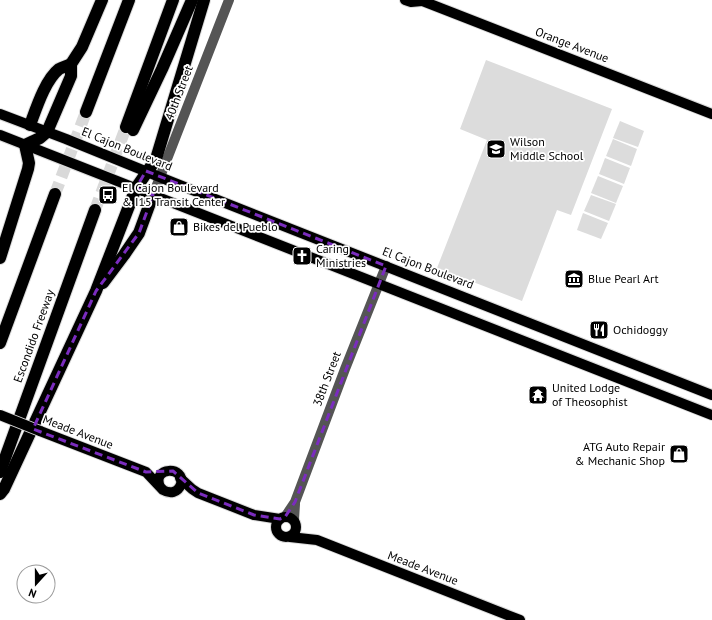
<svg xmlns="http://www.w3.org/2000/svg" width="712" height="620" viewBox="0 0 712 620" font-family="'PT Sans',sans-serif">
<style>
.pitch{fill:#dcdcdc}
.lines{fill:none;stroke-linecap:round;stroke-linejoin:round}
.highway-tunnel{stroke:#d9d9d9;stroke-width:12;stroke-dasharray:12 6;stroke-linecap:butt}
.major-casing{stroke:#dbdbdb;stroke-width:12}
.highway-casing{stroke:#dbdbdb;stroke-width:14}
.minor{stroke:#555;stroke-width:10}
.major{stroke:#000;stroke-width:10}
.highway{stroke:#000;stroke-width:12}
.major-bridge-casing{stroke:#dbdbdb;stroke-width:12;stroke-linecap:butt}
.major-bridge{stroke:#000;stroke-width:10}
.marked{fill:none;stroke:#7b2cbf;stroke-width:3;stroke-dasharray:8 5;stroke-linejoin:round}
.labels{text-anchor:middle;stroke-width:3.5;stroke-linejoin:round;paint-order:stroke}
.street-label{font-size:12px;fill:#000;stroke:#fff}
.poi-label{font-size:12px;fill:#000;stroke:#fff;text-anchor:start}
</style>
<rect width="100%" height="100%" fill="#fff"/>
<g class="pitch">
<polygon points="486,60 612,109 571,215 557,210 522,301 437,268 487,140 460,129"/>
<polygon points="620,121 644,131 638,147 613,138"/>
<polygon points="613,139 637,149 631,166 606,156"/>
<polygon points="605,158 630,168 624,184 599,174"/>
<polygon points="598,176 623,186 616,203 591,193"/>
<polygon points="591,195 616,204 609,221 584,211"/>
<polygon points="583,213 608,223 601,239 577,230"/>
</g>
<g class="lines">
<g class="highway-tunnel">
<polyline points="55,194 86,112"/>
<polyline points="95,210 126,127"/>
</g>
<defs>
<g id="major">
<polyline points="405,0 411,2 422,1"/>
<polyline points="420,0 712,114"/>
<polyline points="0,114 66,139 172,182 712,395"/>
<polyline points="0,135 712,415"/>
<path d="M40,431l106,41 17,18c7,4 15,3 18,-6 5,-18 -30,-18 -21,3"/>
<polyline points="180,478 192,489 198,493 254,515 280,519"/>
<circle cx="286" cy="527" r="10"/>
<polyline points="290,537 317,540 520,620"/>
</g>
<g id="highway">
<polyline points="86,112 129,0"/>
<path d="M30,125c6,-16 15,-45 29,-56 4,-2 9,-3 12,-5"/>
<polyline points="126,127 173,0"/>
<polyline points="133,130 162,69 192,0"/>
<polyline points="0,258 28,169 29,163 25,145 40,138 47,132 71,76 71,64 82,47 102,0"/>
<polyline points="103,283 124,255 139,233 153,195"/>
<polyline points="0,343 55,194"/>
<polyline points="0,472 95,210"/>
<polyline points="0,494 4,489 96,291 136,188 156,159 204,0"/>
</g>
</defs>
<use href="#major" class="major-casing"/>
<use href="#highway" class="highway-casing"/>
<g class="minor">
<polyline points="153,195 229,0"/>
<polyline points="285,517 295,502 345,369 386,266"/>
<polyline points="294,520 295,504"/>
</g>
<use href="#major" class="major"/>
<use href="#highway" class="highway"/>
<defs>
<polyline id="major-bridge" points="0,415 40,431"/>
</defs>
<use href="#major-bridge" class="major-bridge-casing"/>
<use href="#major-bridge" class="major-bridge"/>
</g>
<path class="marked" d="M146,171l240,95 -91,236 -10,15 -5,2 -26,-4 -56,-22 -25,-22 -27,1 -113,-43 63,-138 43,-58 14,-38 -17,-7z"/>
<defs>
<symbol id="school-square" viewBox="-11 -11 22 22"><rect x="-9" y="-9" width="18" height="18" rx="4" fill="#000" stroke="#fff"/><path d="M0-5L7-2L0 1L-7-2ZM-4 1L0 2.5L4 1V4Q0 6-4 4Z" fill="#fff"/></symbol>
<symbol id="bus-square" viewBox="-11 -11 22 22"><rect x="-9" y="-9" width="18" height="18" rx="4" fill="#000" stroke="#fff"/><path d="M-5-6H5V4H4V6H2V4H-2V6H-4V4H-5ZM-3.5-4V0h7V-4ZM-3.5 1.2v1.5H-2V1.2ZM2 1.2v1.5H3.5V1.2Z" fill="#fff"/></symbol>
<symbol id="shop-square" viewBox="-11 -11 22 22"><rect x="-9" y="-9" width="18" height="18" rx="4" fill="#000" stroke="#fff"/><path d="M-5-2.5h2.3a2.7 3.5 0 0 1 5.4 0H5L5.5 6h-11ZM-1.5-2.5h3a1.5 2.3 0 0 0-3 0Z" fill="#fff"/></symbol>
<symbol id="church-square" viewBox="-11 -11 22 22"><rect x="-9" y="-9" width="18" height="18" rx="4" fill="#000" stroke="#fff"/><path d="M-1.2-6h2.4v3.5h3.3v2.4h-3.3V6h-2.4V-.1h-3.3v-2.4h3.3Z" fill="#fff"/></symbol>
<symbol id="museum-square" viewBox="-11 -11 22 22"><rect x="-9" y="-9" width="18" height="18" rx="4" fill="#000" stroke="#fff"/><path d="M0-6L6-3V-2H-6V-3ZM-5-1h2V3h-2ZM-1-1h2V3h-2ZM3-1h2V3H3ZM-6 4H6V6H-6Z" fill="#fff"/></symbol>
<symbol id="restaurant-square" viewBox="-11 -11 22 22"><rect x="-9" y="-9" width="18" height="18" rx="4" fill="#000" stroke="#fff"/><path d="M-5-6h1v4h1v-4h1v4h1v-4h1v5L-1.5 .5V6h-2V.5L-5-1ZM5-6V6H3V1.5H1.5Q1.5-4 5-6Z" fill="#fff"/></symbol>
<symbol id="temple-square" viewBox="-11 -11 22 22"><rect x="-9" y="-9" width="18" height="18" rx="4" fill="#000" stroke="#fff"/><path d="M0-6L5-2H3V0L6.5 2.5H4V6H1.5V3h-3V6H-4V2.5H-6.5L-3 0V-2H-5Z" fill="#fff"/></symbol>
</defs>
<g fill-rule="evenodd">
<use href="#school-square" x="485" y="138" width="22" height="22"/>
<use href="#bus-square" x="97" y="184" width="22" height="22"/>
<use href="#shop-square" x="168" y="216" width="22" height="22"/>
<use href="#church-square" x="291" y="245" width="22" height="22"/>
<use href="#museum-square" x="563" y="268" width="22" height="22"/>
<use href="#restaurant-square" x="588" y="319" width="22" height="22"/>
<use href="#temple-square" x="527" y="384" width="22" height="22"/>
<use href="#shop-square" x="668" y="443" width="22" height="22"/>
</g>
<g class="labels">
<g class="street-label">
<text transform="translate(572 45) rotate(21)" y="4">Orange Avenue</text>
<text transform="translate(179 93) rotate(-69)" y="4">40th Street</text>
<text transform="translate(127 149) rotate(22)" y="4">El Cajon Boulevard</text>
<text transform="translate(428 268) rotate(21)" y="4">El Cajon Boulevard</text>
<text transform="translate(34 336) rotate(-70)" y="4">Escondido Freeway</text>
<text transform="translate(327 379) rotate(-69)" y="4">38th Street</text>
<text transform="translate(78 432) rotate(21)" y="4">Meade Avenue</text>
<text transform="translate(423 568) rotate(21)" y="4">Meade Avenue</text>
</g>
<g class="poi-label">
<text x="510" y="146">Wilson<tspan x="510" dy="14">Middle School</tspan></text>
<text x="122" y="192">El Cajon Boulevard<tspan x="122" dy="14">&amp; I15 Transit Center</tspan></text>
<text x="193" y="231">Bikes del Pueblo</text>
<text x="316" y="253">Caring<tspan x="316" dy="14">Ministries</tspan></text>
<text x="588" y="283">Blue Pearl Art</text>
<text x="613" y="334">Ochidoggy</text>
<text x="552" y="392">United Lodge<tspan x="552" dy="14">of Theosophist</tspan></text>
<text x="665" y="451" text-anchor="end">ATG Auto Repair<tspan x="665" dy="14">&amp; Mechanic Shop</tspan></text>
</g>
</g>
<g transform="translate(36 584) rotate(201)"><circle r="19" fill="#ffffff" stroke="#999999"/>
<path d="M0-3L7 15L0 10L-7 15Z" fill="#000000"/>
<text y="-6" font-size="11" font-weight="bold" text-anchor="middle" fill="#000000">N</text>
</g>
</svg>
